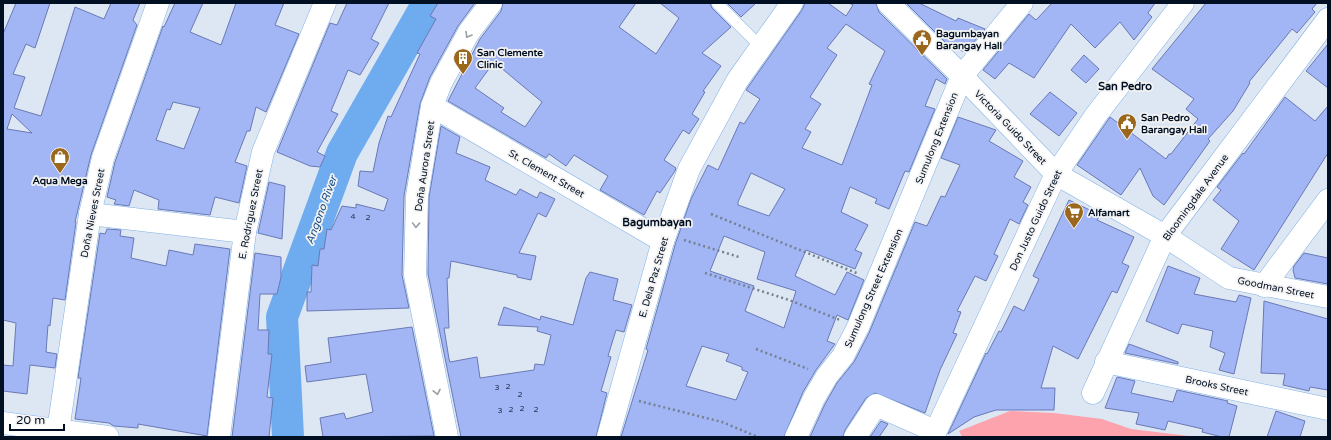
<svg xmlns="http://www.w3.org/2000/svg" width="1331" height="440" viewBox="0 0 1331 440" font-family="'Varela Round',sans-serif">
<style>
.green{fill:#fda3ae}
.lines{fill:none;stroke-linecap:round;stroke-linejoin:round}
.river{stroke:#6eacef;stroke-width:32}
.building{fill:#a2b5f5;stroke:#6979b5;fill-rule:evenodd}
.lane-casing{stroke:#80b0e7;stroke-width:12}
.street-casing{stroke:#80b0e7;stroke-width:23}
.secondary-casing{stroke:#80b0e7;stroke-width:23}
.path{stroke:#748090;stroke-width:2.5;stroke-dasharray:2 3;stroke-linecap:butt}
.lane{stroke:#fff;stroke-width:11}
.street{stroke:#fff;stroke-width:22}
.secondary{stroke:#fff;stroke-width:22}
.oneway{stroke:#999fa7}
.labels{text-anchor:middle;stroke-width:3.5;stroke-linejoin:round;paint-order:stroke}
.number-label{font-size:8px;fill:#293857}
.poi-label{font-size:10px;font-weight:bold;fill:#010f22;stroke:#f3f3f3;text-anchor:start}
.street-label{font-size:10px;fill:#010f22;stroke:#f3f3f3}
.neighbourhood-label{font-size:11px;font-weight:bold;fill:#010f22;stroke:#f3f3f3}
.water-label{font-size:11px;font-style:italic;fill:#194f85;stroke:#f3f3f3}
</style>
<rect width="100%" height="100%" fill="#dde7f3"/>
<polygon class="green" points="1010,411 1054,413 1102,419 1131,429 1197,437 962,437 959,431"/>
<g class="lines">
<polyline class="river" points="288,437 282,317 342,153 428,3"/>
</g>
<g class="building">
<path d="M16,3h34l-15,45 -9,-4 -13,30 12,3 -11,31 27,8 34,-109 29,12 7,-16h29l-7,17 4,5 -46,130 -16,67h1l-11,78 -12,-2 -3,28 -2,-1 -2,27 11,2 -2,14 -25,-3 -3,29 -24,-3v-26l10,1 3,-43 -13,-3v-286zM12,114l20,19 -25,-4z"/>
<path d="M175,3h28l-13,29 31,13 15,-42h48l-9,22 24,9 -33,78 -10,-5 -6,24h-3l-12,31 12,4 -8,37 -24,-6 -5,18 -52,-6 1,-9 -25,-10 -5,16 -15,-2 2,-4 -9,-3 8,-35 48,-136 1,1zM173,102l27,6 -16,41 -28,-9 11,-31 3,1z"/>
<polygon points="347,3 389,3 371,39 379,43 360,75 348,70 331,111 338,114 317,152 325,156 320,167 310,166 277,152 330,23 337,25"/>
<polygon points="438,3 475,3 458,26 430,77 420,104 404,196 402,275 409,308 307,311 307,292 311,292 312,265 318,266 320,249 324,249 327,229 331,230 342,206 356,208 356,204 384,211 388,199 358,186 360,171 373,172 379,143 388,116 391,117 420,54 417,53 436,19 430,16"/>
<path d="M503,3h133l-17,24 37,27 23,-36 -19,-15h50l2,5 19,19 -29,26 19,13 -18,25 2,1 -13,22 7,5 -10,15 -6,-4 -19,30 12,8 -1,3 -15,22 -3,-2 -13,24 -44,-25 8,-14 -34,-21 -8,11 -17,-12 -3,4 -98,-57 32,-62 21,-28zM494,62l48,40 -17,25 -24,-15 3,-4 -29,-20z"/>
<polygon points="727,3 756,3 741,17"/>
<path d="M805,3h23l18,13 7,-11 -4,-2h27l3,9 68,67 -2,5 -9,-5 -11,27 10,3 -26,63 -4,-1 -16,38 -14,-6 2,-4 -27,-12 -9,25 27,13 -13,25 7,3 -7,16 -49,-19 -11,26 40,19 12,-23 17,8 -16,40 -11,-5 -10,26 8,3 -19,26 -13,22 -19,45h-163l27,-87 -2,-1 29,-104 16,-46 17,-34 10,5 22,-48 4,2 16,-25 -14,-9 56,-80zM846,24l39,27 -16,33 3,1 -30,80 -40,-17 9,-16 -6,-3 16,-25 -11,-7 27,-42 -10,-7zM751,173l34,16 -16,27 -31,-11v-3zM724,236l41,16 -8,27 39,12 -12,37 -39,-17 9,-25 -44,-15zM702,346l27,8 -3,7 16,6v3l6,2 -12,28 -50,-14z"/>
<polygon points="906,3 919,3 956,21 958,18 985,29 965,52 949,46"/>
<polygon points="1052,3 1155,3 1148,13 1152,17 1134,40 1120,22 1095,48 1071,24 1034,78 1009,63 995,79 983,70 1029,14 1036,20"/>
<polygon points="1206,3 1317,3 1312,9 1315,12 1297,33 1292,29 1249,82 1250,83 1233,111 1208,139 1210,141 1164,205 1153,196 1140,168 1121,195 1077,165 1110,117 1166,159 1169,154 1171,154 1198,119 1186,109 1194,99 1152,69"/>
<polygon points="1328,44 1328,88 1306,71"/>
<polygon points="1084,55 1099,69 1086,83 1071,70"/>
<polygon points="1050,92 1077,113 1059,136 1030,114"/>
<polygon points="1285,97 1315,121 1328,106 1328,153 1254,270 1221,249 1239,221 1213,200 1221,190 1217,187 1243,153 1244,154"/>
<polygon points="958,117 996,130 989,141 1023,161 1014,177 1031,187 1023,202 1028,205 1019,224 1010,219 994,254 998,256 986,281 975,276 957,311 961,312 953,333 957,334 940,370 925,413 875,393 866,398 845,430 843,437 810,437 825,404 837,383 854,362 869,333 915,222 927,226 941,196 945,197 960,165 941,158"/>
<polygon points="441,126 460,137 456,153 490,167 485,180 516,195 520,189 537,198 540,192 555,199 546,217 538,213 519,253 536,256 531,280 517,277 517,275 451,261 449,278 447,278 449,328 444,328 449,359 450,362 477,357 480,378 534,370 535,364 544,365 551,335 537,331 538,327 498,325 504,307 540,320 541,316 573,325 586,278 590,272 618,279 613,300 632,305 624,332 616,330 608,356 611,357 601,391 607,393 596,437 461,437 428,274 429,197"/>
<polygon points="269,182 285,186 282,239 258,233"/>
<polygon points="1069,200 1100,215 1097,220 1134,237 1122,263 1129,266 1117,293 1112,291 1078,359 1053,346 1041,388 1055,388 1054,410 996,410 974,417 948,434 986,353 987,354 999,331 1001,332 1014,306 1024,311 1039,279 1033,276"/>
<polygon points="107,229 121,230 120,236 134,238 131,258 166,266 169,250 193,255 195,244 230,249 207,436 138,424 138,428 114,426 109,423 75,419 81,378 78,378 100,233 105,234"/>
<polygon points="255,253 281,257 281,277 277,294 260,294 258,330 269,330 268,354 272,354 267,397 273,398 269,437 232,437"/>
<polygon points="1304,253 1328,258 1328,284 1295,278 1293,270 1294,266"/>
<polygon points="1168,266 1200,278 1194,294 1236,302 1239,295 1251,298 1234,374 1219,370 1225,353 1210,347 1213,331 1182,324 1178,334 1146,321"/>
<polygon points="1264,301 1328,319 1328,390 1310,387 1309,391 1283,385 1285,374 1261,373"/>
<polygon points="412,327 434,436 323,437 320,418 344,413 346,419 373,412 366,374 307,382 305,366 331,362 328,338"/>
<polygon points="1129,344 1178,362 1178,364 1125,353"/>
<polygon points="1117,377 1135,381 1131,393 1173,402 1177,390 1228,401 1227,403 1237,406 1229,437 1222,437 1202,432 1203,429 1168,421 1165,430 1136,424 1139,413 1105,408"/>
<polygon points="1276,411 1305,421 1300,437 1267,437"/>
<polygon points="881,421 888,424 879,437 870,437"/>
</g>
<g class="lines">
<defs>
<polyline id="lane" points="717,3 760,46"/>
<g id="street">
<polyline points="432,106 663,241"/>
<polyline points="1056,174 1165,236 1229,278 1328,297"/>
<polyline points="90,214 245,232"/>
<polyline points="1264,286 1328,200"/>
<polyline points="1106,362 1328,409"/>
<polyline points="1093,393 1165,236 1328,19"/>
<polyline points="3,423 108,437"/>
<polyline points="58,431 90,214 103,158 158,3"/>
<polyline points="219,437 245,232 263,152 325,3"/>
<polyline points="447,437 415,275 417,196 432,106 441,83 469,32 491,3"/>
<polyline points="608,437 663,241 689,169 737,81 792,3"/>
<polyline points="796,437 814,398 827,376 843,356 858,327 962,76 1022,3"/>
<polyline points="855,437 876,405 935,431"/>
</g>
<g id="secondary">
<polyline points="888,3 962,76 1056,174"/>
<polyline points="933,437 1056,174 1096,115 1183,3"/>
</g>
</defs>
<use href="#lane" class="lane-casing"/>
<use href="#street" class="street-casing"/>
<use href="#secondary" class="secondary-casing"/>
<g class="path">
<polyline points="711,214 859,274"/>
<polyline points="684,240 739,257"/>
<polyline points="705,273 789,300 840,320"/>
<polyline points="756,349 808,369"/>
<polyline points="639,401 722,422 758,437"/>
</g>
<use href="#lane" class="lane"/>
<use href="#street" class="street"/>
<use href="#secondary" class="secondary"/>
</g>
<defs><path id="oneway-chevron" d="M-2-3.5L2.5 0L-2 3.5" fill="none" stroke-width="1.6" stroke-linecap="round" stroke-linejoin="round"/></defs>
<g class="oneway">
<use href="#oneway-chevron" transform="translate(468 35) rotate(121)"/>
<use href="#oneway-chevron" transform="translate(416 225) rotate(92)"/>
<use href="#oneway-chevron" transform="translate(437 392) rotate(78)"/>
</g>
<defs>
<symbol id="civic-pin" viewBox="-11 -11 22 30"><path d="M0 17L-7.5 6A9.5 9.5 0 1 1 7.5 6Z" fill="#9a671c" stroke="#f3f3f3"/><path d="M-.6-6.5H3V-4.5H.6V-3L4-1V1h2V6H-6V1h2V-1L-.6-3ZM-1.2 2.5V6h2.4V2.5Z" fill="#fff"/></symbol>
<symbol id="building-pin" viewBox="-11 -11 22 30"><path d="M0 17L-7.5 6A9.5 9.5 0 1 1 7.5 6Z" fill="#9a671c" stroke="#f3f3f3"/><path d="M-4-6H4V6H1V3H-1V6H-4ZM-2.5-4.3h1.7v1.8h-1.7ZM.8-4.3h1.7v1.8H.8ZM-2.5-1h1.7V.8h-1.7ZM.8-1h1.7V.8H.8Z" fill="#fff"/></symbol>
<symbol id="shop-pin" viewBox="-11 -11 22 30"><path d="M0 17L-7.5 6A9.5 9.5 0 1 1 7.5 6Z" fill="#9a671c" stroke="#f3f3f3"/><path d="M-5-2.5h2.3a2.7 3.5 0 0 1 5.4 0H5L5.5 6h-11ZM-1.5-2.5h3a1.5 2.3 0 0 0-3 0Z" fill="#fff"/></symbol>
<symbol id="supermarket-pin" viewBox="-11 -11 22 30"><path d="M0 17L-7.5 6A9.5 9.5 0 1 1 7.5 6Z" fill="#9a671c" stroke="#f3f3f3"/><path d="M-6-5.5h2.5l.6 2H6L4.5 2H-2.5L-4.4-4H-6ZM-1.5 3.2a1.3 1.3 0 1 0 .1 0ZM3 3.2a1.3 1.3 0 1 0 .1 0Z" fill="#fff"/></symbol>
</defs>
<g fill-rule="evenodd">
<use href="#civic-pin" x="911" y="28" width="22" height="30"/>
<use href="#building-pin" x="452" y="47" width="22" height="30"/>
<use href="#civic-pin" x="1116" y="112" width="22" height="30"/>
<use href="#shop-pin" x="49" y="146" width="22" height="30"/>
<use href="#supermarket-pin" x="1063" y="201" width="22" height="30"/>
</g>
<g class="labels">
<g class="number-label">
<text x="353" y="219">4</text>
<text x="368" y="220">2</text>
<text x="508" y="389">2</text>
<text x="497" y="390">3</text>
<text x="520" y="397">2</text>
<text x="522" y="411">2</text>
<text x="511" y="412">2</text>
<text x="536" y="412">2</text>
<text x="500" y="413">3</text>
</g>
<g class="poi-label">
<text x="936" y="37">Bagumbayan<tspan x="936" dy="12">Barangay Hall</tspan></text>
<text x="477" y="56">San Clemente<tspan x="477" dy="12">Clinic</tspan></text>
<text x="1141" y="121">San Pedro<tspan x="1141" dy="12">Barangay Hall</tspan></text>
<text x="60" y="184" text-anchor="middle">Aqua Mega</text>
<text x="1088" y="216">Alfamart</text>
</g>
<g class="street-label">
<text transform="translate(1011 127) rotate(46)" y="4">Victoria Guido Street</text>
<text transform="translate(936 138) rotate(-68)" y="4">Sumulong Extension</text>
<text transform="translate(424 166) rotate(-82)" y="4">Doña Aurora Street</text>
<text transform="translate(547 173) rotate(30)" y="4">St. Clement Street</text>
<text transform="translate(1195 197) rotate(-54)" y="4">Bloomingdale Avenue</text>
<text transform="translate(92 213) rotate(-79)" y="4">Doña Nieves Street</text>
<text transform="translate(250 214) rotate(-79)" y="4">E. Rodriguez Street</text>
<text transform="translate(1035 220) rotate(-65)" y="4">Don Justo Guido Street</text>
<text transform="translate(653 277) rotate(-74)" y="4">E. Dela Paz Street</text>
<text transform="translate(1276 287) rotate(11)" y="4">Goodman Street</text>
<text transform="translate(873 288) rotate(-66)" y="4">Sumulong Street Extension</text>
<text transform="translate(1217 385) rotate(12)" y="4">Brooks Street</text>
</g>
<g class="neighbourhood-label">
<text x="1125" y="90">San Pedro</text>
<text x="657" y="226">Bagumbayan</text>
</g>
<g class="water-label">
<text transform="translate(321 210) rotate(-70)" y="4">Angono River</text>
</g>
</g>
<rect width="1331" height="440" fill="none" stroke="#010f22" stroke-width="8"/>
<path d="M10 424v6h54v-6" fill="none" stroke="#010f22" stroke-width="2"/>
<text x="16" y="424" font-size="12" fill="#010f22" stroke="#f3f3f3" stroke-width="3" paint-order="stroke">20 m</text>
</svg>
